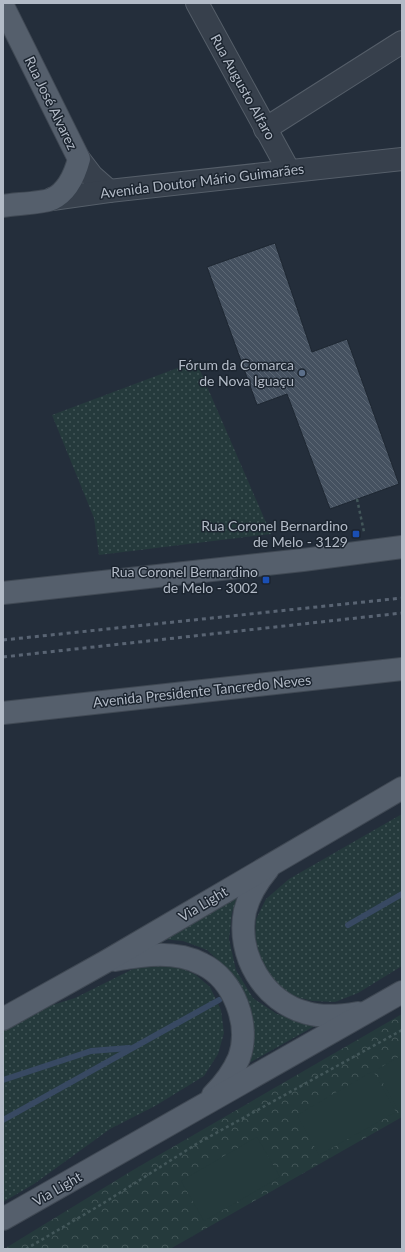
<svg xmlns="http://www.w3.org/2000/svg" width="405" height="1252" viewBox="0 0 405 1252" font-family="Lato,sans-serif">
<style>
.grass{fill:url(#grass-dots)}
.forest{fill:url(#forest-crowns)}
.garden{fill:#253a3c}
.lines{fill:none;stroke-linecap:round;stroke-linejoin:round}
.stream{stroke:#384962;stroke-width:6}
.building{fill:url(#building-back-hatch);stroke:#1e2732}
.minor-casing{stroke:#555e69;stroke-width:24}
.major-casing{stroke:#404954;stroke-width:24}
.path{stroke:#43575a;stroke-width:2.5;stroke-dasharray:3 3;stroke-linecap:butt}
.minor{stroke:#37404c;stroke-width:22}
.major{stroke:#555f6c;stroke-width:22}
.rail{stroke:#596473;stroke-width:3;stroke-dasharray:4 4;stroke-linecap:butt}
.service-dot{fill:#5c6f8a;stroke:#1c2530;stroke-width:1.5}
.transit-dot{fill:#1a4fb4;stroke:#1c2530;stroke-width:1.5}
.labels{text-anchor:middle;stroke-width:3;stroke-linejoin:round;paint-order:stroke}
.street-label{font-size:14px;fill:#b3bbc7;stroke:#1c2530}
.poi-label{font-size:14px;fill:#b3bbc7;stroke:#1c2530;text-anchor:end}
</style>
<defs>
<pattern id="grass-dots" width="8" height="8" patternUnits="userSpaceOnUse"><rect width="8" height="8" fill="#253a3c"/><path d="M2 2h.1M6 6h.1" fill="none" stroke="#425557" stroke-width="1.8" stroke-linecap="round"/></pattern>
<pattern id="forest-crowns" width="20" height="18" patternUnits="userSpaceOnUse"><rect width="20" height="18" fill="#253a3c"/><path d="M2 6a3 3 0 1 1 6 0M12 15a3 3 0 1 1 6 0" fill="none" stroke="#425557"/></pattern>
<pattern id="building-back-hatch" width="6" height="6" patternUnits="userSpaceOnUse"><rect width="6" height="6" fill="#455160"/><path d="M-1 5l2 2M0 0l6 6M5-1l2 2" fill="none" stroke="#5d6875"/></pattern>
</defs>
<rect width="100%" height="100%" fill="#242e3b"/>
<g class="grass">
<polygon points="196,361 271,534 99,555 94,518 52,415"/>
<polygon points="402,814 402,966 358,993 335,1002 312,1001 282,993 264,970 255,940 256,919 266,899 289,879"/>
<polygon points="240,894 232,912 229,939 236,970 253,998 277,1014 304,1023 322,1022 240,1068 251,1030 248,1003 232,973 207,950 183,941 161,939"/>
<polygon points="145,963 177,966 196,975 210,987 221,1010 224,1033 218,1054 204,1076 155,1106 110,1129 34,1184 3,1202 3,1029 36,1010 75,998"/>
</g>
<polygon class="forest" points="402,1014 402,1117 170,1249 4,1249 133,1170"/>
<g class="garden">
<polygon points="402,1055 402,1108 398,1110 376,1070"/>
<polygon points="373,1071 396,1112 319,1155 297,1115"/>
<polygon points="257,1137 280,1177 204,1221 181,1181"/>
</g>
<g class="lines">
<g class="stream">
<polyline points="348,925 402,894"/>
<polyline points="3,1080 91,1051 129,1048"/>
<polyline points="3,1120 219,1000"/>
</g>
</g>
<polygon class="building" points="275,243 312,352 347,339 399,484 330,509 287,394 257,405 207,267"/>
<g class="lines">
<defs>
<g id="minor">
<polyline points="197,3 289,171"/>
<polyline points="265,129 402,42"/>
<polyline points="79,159 92,176 109,191"/>
<polyline points="52,199 109,191 402,159"/>
</g>
<g id="major">
<path d="M3,6l76,153c-4,15 -12,33 -27,40 -9,4 -38,5 -49,7"/>
<polyline points="3,593 303,560 402,547"/>
<polyline points="3,713 402,669"/>
<path d="M268,869c-10,12 -19,26 -23,42 -9,44 19,91 62,102 17,5 34,3 51,0"/>
<path d="M115,960c29,-5 60,-10 87,4 32,15 49,61 37,94 -6,14 -16,27 -26,37"/>
<polyline points="3,1019 105,962 402,788"/>
<polyline points="3,1219 402,992"/>
</g>
</defs>
<use href="#minor" class="minor-casing"/>
<use href="#major" class="major-casing"/>
<g class="path">
<polyline points="357,499 364,532"/>
<polyline points="26,1249 102,1204 198,1143 402,1030"/>
</g>
<use href="#minor" class="minor"/>
<use href="#major" class="major"/>
<g class="rail">
<polyline points="3,640 402,598"/>
<polyline points="3,657 402,613"/>
</g>
</g>
<circle class="service-dot" cx="302" cy="373" r="4"/>
<g class="transit-dot">
<rect x="352" y="530" width="8" height="8" rx="2"/>
<rect x="262" y="576" width="8" height="8" rx="2"/>
</g>
<g class="labels">
<g class="street-label">
<text transform="translate(243 87) rotate(61)" y="5">Rua Augusto Alfaro</text>
<text transform="translate(51 103) rotate(64)" y="5">Rua José Alvarez</text>
<text transform="translate(202 181) rotate(-7)" y="5">Avenida Doutor Mário Guimarães</text>
<text transform="translate(202 691) rotate(-6)" y="5">Avenida Presidente Tancredo Neves</text>
<text transform="translate(203 904) rotate(-31)" y="5">Via Light</text>
<text transform="translate(57 1189) rotate(-30)" y="5">Via Light</text>
</g>
<g class="poi-label">
<text x="294" y="370">Fórum da Comarca<tspan x="294" dy="16">de Nova Iguaçu</tspan></text>
<text x="348" y="531">Rua Coronel Bernardino<tspan x="348" dy="16">de Melo - 3129</tspan></text>
<text x="258" y="577">Rua Coronel Bernardino<tspan x="258" dy="16">de Melo - 3002</tspan></text>
</g>
</g>
<rect width="405" height="1252" fill="none" stroke="#b3bbc7" stroke-width="8"/>
</svg>
